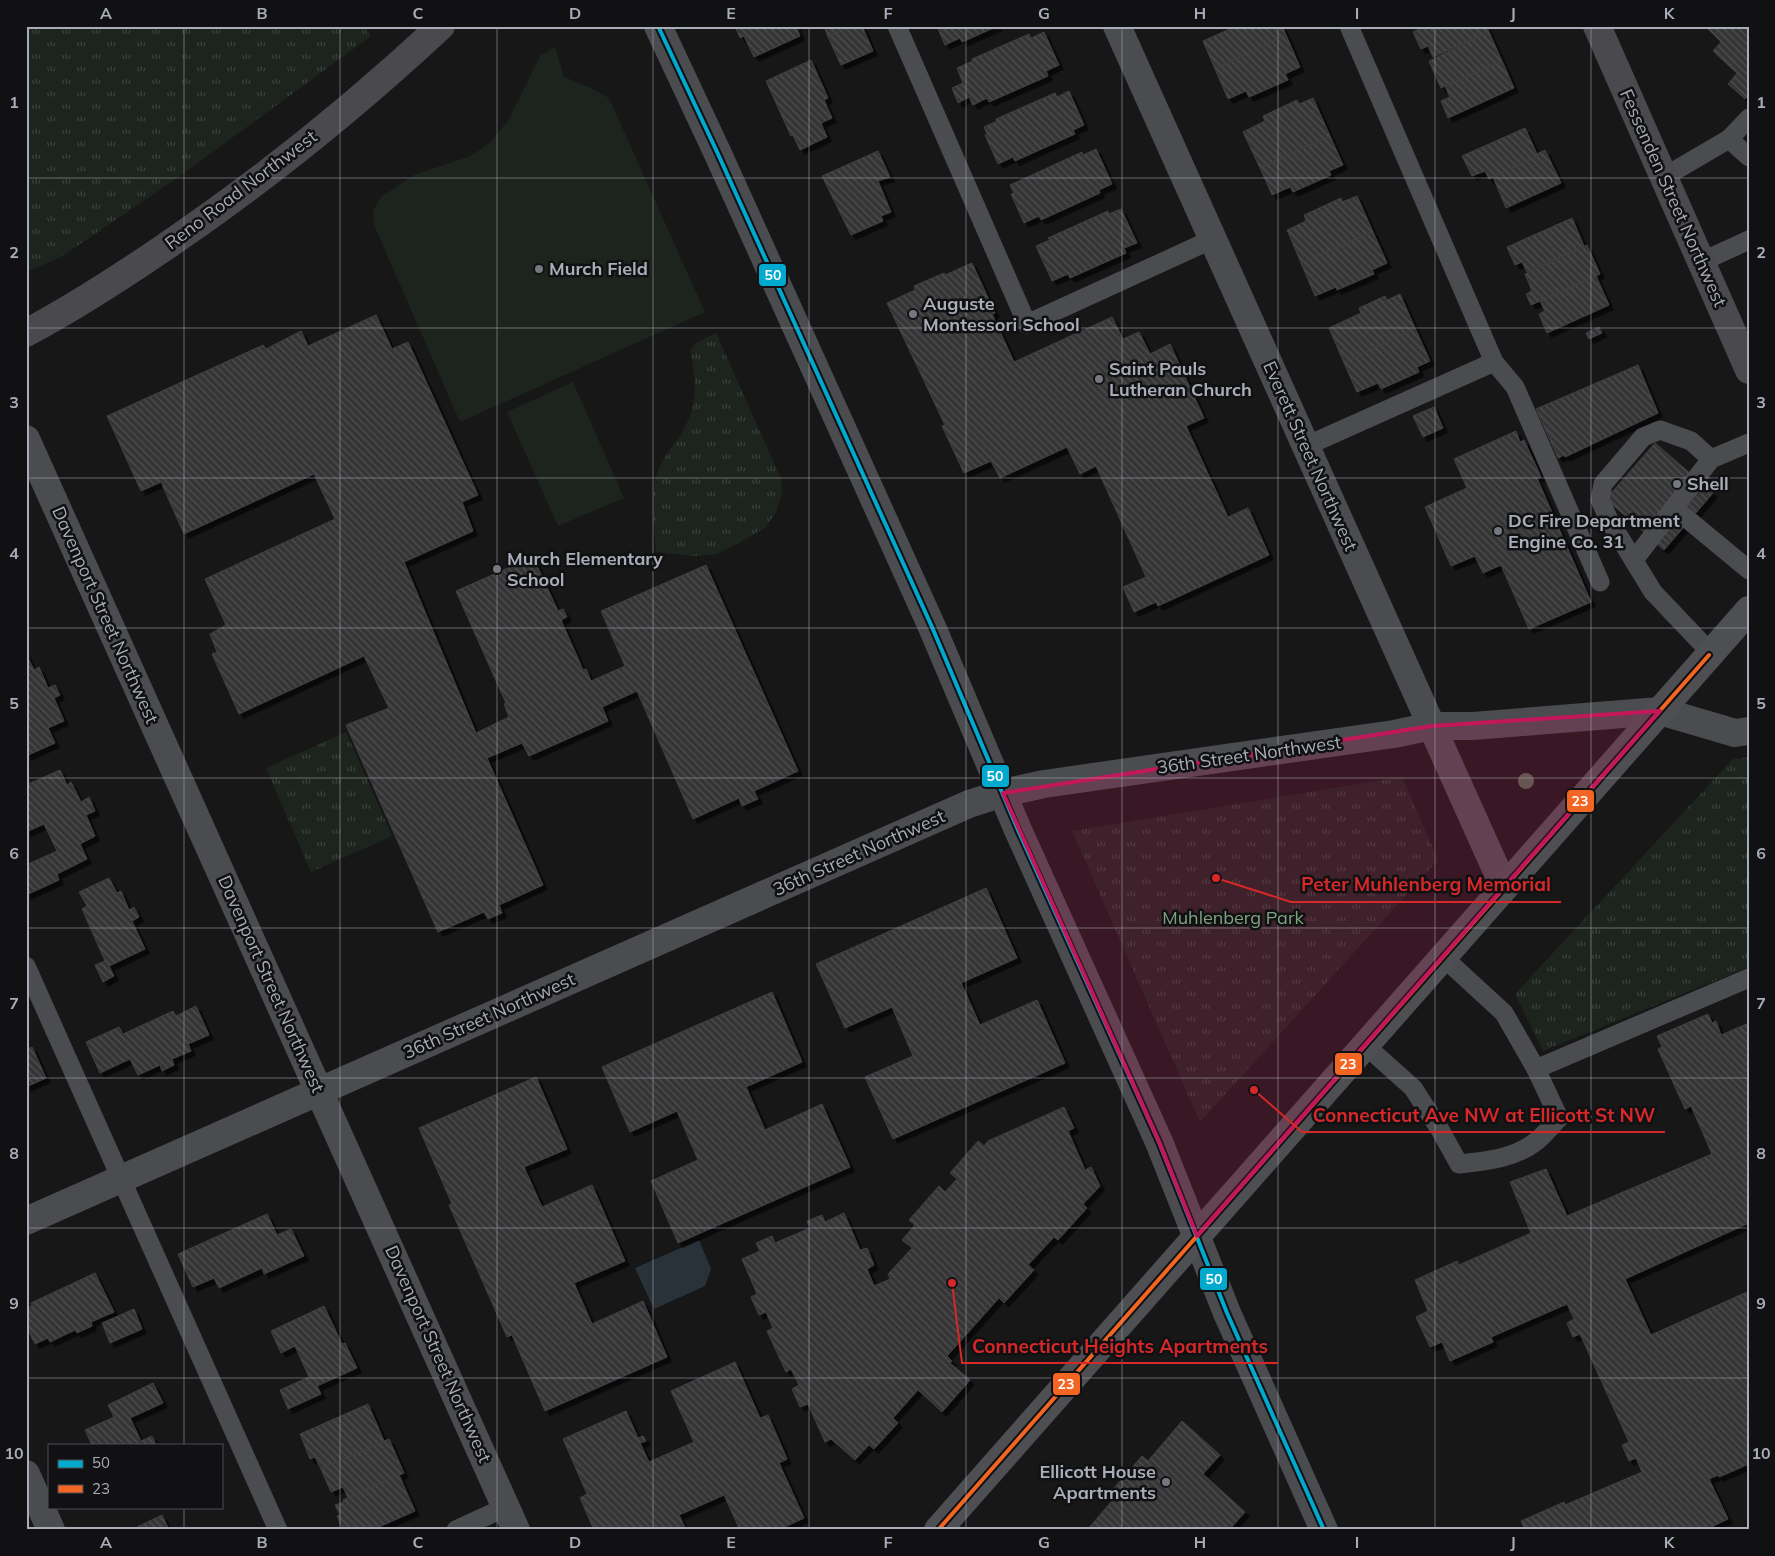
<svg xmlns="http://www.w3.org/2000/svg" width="1775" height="1556" viewBox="0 0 1775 1556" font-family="Mulish,sans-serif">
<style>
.park{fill:url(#park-tufts)}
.pitch{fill:#1d241e}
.water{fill:#2a3239}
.building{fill:url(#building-back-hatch);stroke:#3f4043;filter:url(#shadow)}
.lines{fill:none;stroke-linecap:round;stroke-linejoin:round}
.lane{stroke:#4b4c50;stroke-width:19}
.street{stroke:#4b4c50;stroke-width:28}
.secondary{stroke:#4a4a4e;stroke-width:28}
.primary{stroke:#4d4f52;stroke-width:28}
.bus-1-casing{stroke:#111113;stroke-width:8}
.bus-2-casing{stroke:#111113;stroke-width:8}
.bus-1{stroke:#00a9ce;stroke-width:4}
.bus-2{stroke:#f26522;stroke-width:4}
.tree{fill:#506451}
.marked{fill:#c2185b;fill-opacity:0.2;stroke:#c2185b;stroke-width:4;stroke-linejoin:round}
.grid{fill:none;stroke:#a8adb8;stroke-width:1;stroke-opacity:0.55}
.poi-dot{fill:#757880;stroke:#111113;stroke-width:2}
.labels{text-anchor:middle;stroke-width:5;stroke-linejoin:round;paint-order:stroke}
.street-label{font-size:18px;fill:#a8adb8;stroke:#111113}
.poi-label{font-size:18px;font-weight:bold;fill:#a8adb8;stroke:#111113;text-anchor:start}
.park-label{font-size:18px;fill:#7fa381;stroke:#111113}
.leader{fill:none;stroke:#d62828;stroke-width:2}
.callout-dot{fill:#d62828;stroke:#111113;stroke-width:2}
.callout-label{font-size:19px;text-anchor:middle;font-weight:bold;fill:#d62828;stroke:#111113;stroke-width:5;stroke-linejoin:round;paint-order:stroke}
.line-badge{stroke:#111113;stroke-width:2}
.badge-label{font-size:14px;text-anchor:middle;font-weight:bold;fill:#fff}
.neatline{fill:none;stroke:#a8adb8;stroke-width:2}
.grid-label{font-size:16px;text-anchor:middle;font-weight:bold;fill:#a8adb8}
</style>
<defs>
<pattern id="park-tufts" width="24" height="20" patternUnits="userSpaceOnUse" patternTransform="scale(1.25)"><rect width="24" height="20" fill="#1d241e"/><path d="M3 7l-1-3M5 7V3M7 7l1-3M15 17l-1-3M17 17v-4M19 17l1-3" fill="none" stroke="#3b413d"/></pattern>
<pattern id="building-back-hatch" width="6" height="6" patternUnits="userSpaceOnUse" patternTransform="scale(1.25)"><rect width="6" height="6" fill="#353536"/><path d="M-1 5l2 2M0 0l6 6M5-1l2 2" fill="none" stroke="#4f5051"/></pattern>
<filter id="shadow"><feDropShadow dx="4.5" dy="4.5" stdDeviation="0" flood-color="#0009"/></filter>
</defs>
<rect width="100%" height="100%" fill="#171717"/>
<g class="park">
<polygon points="26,26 363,26 371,36 180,176 61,257 26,272"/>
<path d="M716,333l65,146 1,14 -6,19 -10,15 -22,13 -27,14 -24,2 -37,-4c-1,-25 -7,-61 3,-84 7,-16 20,-28 27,-43 13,-27 9,-48 4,-75l6,-7z"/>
<polygon points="346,732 392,836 311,872 266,768"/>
<polygon points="1749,757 1749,967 1543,1051 1515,994 1733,759"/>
<polygon points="1402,777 1438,860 1200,1122 1072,831"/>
</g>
<g class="pitch">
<polygon points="555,47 564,77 589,87 609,98 705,312 460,422 374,225 373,211 381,197 414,175 471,156 492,141 509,119 540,56"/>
<polygon points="573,382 624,498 558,526 507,412"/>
</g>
<polygon class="water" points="699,1240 711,1269 705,1286 654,1309 635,1268"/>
<g class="building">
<polygon points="735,26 796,26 800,36 754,57 744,36 740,38"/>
<polygon points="824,26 852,26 828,37"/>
<polygon points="852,26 862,26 873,51 841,65 828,37"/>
<polygon points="937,26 998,26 962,42 960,38 945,45"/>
<polygon points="1231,26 1282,26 1286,35 1215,69 1203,41 1232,28"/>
<polygon points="1425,26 1486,26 1489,32 1433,57 1428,46 1421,49 1413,32"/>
<polygon points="1705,26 1722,26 1714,35"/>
<polygon points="1722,26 1749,26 1749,46 1730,67 1713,51 1721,42 1714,35"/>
<polygon points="1044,32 1059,65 1046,71 1048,76 989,102 987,98 973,105 969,97 958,103 952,88 963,83 957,68 973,61 972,59 1029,34 1031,38"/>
<polygon points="1489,32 1502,61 1441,88 1429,61"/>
<polygon points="1286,35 1300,67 1285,74 1288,80 1249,97 1246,91 1228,99 1215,69"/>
<polygon points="1749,46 1749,95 1745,99 1728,84 1737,73 1730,67"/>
<polygon points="811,60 828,98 824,100 832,118 821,123 827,137 800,150 793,135 791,136 766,81"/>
<polygon points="1502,61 1514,88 1448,118 1441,101 1450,97 1445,86"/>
<polygon points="1069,91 1084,125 1073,130 1075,134 1015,161 1013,157 998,164 985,135 987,134 984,127 997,121 996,119 1055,93 1057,97"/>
<polygon points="1313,98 1330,136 1260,168 1243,132 1265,121 1263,116 1297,100 1299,104"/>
<polygon points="1525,128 1538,156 1489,179 1485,171 1472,176 1462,156"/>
<polygon points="1330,136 1343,165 1329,171 1331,175 1293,192 1290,187 1272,195 1260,168"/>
<polygon points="1096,149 1112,184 1099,190 1100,193 1041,220 1039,216 1024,223 1011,194 1014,193 1010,185 1082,152 1083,155"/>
<polygon points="1545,150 1561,183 1506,208 1493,177 1538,156 1537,154"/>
<polygon points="878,151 890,177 878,181 891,212 881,216 883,221 851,235 822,176"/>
<polygon points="1357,196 1373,232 1301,263 1287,230 1306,221 1304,215 1341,198 1342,202"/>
<polygon points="1121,209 1137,243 1124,248 1126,253 1070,278 1068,274 1052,281 1036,246 1050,240 1048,238 1108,211 1109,214"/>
<polygon points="1572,218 1584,246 1527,272 1522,262 1515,265 1507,247"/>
<polygon points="1373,232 1387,263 1372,270 1374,274 1337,290 1336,287 1315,296 1301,263"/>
<polygon points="1587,245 1600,274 1531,305 1526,294 1532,291 1525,274"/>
<polygon points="972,263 995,313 992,314 1014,362 1112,317 1123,339 1139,332 1150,354 1170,344 1204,418 1186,426 1228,517 1248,508 1269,555 1158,606 1156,602 1134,612 1123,587 1146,577 1096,466 1080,474 1067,447 1000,478 991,461 964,473 942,426 945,425 887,303 915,290 914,286 944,273 945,275"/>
<polygon points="1596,276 1609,305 1547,333 1539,314 1545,311 1540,301"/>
<polygon points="1400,294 1415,328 1344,363 1329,328 1361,313 1359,308 1385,296 1387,300"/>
<polygon points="376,315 392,349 408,342 478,495 462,502 473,531 404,562 476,733 509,717 504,704 506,703 456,591 533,557 558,611 563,609 567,617 561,620 583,670 586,669 591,681 625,666 601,611 706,565 798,771 754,791 758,799 742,806 739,798 693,819 637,691 602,707 608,721 529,756 522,743 487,758 543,885 499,905 502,913 488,919 484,912 438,932 346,725 389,708 364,656 239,714 212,654 217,652 210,634 226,625 205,579 335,519 314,474 184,534 161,482 141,491 107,416 263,345 266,349 301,331 308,346"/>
<polygon points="1599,327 1602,333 1589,339 1586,333"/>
<polygon points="1415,328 1430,361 1417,367 1419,372 1381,389 1378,383 1357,392 1344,363"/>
<polygon points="1638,365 1658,413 1565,457 1564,455 1558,458 1536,409"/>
<polygon points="1434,407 1443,428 1423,437 1413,416"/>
<polygon points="1516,431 1520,442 1524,440 1541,477 1537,478 1591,602 1529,629 1501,565 1483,573 1475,556 1451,566 1425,507 1467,488 1454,459"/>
<polygon points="1655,443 1713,493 1664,550 1606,499"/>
<polygon points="26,654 34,670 39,667 48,688 55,685 60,695 54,698 64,721 48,728 55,743 26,756"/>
<polygon points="60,770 67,785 71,782 81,802 89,797 95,811 86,815 95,836 80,844 87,859 57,874 59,880 26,895 26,865 57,851 44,824 26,832 26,785"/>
<polygon points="109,878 117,893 121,891 129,910 134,907 139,917 132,921 145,949 109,966 114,976 103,982 95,965 105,961 82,909 87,906 79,892"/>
<polygon points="986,888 1017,958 961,983 980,1025 1037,1000 1065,1063 893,1139 865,1077 913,1056 892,1007 845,1028 816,964"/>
<polygon points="772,992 802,1062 746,1087 765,1130 822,1104 850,1167 678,1243 651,1181 698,1160 677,1111 630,1132 602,1067"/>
<polygon points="196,1006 209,1035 188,1044 191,1051 172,1059 174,1065 162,1071 160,1065 138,1075 130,1059 100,1073 86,1042 119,1027 123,1034 173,1011 176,1016"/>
<polygon points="1708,1014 1712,1023 1716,1021 1721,1035 1749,1023 1749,1223 1625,1279 1651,1335 1749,1291 1749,1464 1719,1477 1718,1475 1709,1479 1728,1519 1705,1530 1525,1530 1521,1521 1564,1502 1565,1505 1642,1472 1636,1458 1629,1461 1622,1445 1629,1442 1580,1334 1573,1337 1567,1323 1574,1319 1567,1304 1491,1337 1493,1342 1450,1361 1442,1342 1430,1347 1416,1317 1428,1311 1415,1280 1457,1261 1459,1265 1531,1233 1510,1182 1546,1169 1567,1216 1712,1154 1691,1106 1685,1109 1658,1049 1662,1047 1657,1036"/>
<polygon points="32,1047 46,1078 26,1087 26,1050"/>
<polygon points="536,1077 567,1149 524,1167 542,1207 592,1185 625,1261 574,1283 592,1324 643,1301 667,1357 545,1411 512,1335 507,1337 449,1205 452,1204 419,1128"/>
<polygon points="1064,1107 1074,1128 1068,1131 1085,1170 1091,1167 1100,1186 1083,1204 1087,1208 1058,1240 1054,1237 1028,1265 1034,1270 1004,1303 999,1298 947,1356 952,1361 950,1363 970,1380 942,1412 918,1390 893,1418 898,1423 874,1449 869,1445 855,1460 831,1439 825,1442 808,1404 800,1407 792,1389 799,1385 791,1369 786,1372 767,1331 773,1328 766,1312 759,1315 751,1297 757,1294 742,1259 760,1251 756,1243 772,1236 775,1243 810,1228 807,1221 822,1215 825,1222 844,1213 860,1250 867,1248 874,1265 867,1269 874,1286 890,1279 888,1274 912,1248 902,1240 915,1225 909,1220 939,1186 945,1192 957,1179 950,1173 978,1141 984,1146 988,1141"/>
<polygon points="267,1214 277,1235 291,1229 304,1256 264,1274 262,1268 219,1288 214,1278 193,1287 178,1254"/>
<polygon points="95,1273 114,1312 91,1322 92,1326 77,1333 75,1330 50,1342 48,1338 35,1344 26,1326 26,1309 32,1306 31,1303"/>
<polygon points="324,1306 342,1344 345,1343 357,1368 317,1386 321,1394 288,1409 280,1390 309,1377 295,1346 281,1353 271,1331"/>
<polygon points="134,1309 142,1329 110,1343 102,1323"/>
<polygon points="735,1362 760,1418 768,1415 787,1459 779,1463 804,1518 778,1530 740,1530 724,1495 679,1515 686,1530 594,1530 580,1498 587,1494 563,1439 626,1411 638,1438 643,1436 646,1441 640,1443 649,1462 694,1442 671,1391"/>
<polygon points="153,1383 163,1403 130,1418 141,1441 152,1436 156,1445 92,1445 85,1430 114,1417 108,1405"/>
<polygon points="368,1404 384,1441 321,1469 315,1457 310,1459 300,1434"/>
<polygon points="1182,1421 1220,1455 1203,1474 1245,1512 1229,1530 1087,1530 1118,1494 1113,1489 1142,1456 1148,1461"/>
<polygon points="389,1439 404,1473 348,1498 343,1487 331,1492 321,1469"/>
<polygon points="399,1475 415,1511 372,1530 343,1530 337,1516 340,1515 335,1505 344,1502 343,1500"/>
<polygon points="162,1515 169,1530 138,1530 137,1527"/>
</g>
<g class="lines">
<g class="lane">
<polyline points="897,26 1027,324 1213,239"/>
<polyline points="1349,26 1494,362 1515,387 1600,582"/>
<polyline points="1729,139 1749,157"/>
<polyline points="1664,177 1729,139 1749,118"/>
<polyline points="1701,262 1749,240"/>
<polyline points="1306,446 1494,362"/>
<polyline points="1674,508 1749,570"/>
<polyline points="1634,560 1711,459"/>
<polyline points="1711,653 1653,592 1609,520 1600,500 1603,484 1643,437 1660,430 1691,441 1711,459 1749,443"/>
<polyline points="26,966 278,1530"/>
<path d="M1365,1045l48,43 26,40 20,36c27,-3 53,-5 75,-21 9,-6 17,-17 25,-25l-23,-49 -32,-56 -61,-56"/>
<polyline points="1536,1069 1749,978"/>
<polyline points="456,1530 506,1507"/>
</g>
<g class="street">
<polyline points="658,26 718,154 932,627 1018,830 1159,1142 1227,1313 1324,1530"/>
<polyline points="1117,26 1504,887"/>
<polyline points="26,439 516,1530"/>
<polyline points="26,1221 969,804 1003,793 1044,784 1394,734 1432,726 1473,726 1660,711 1735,733 1749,731"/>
<polyline points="26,1474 51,1530"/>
</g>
<g class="secondary">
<polyline points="1597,26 1749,370"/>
<path d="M26,333c47,-25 92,-54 136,-84 99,-67 192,-142 279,-223"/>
</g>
<polyline class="primary" points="938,1530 1749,610"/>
<defs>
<polyline id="bus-1" points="658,26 718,154 932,627 1018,830 1159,1142 1227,1313 1324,1530"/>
<polyline id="bus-2" points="938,1530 1709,655"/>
</defs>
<use href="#bus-1" class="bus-1-casing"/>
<use href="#bus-2" class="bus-2-casing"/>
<use href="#bus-1" class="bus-1"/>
<use href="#bus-2" class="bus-2"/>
</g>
<circle class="tree" cx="1526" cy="781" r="8"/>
<path class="marked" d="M1660,711l-156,176 -307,349 -38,-94 -156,-349 429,-67z"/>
<path class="grid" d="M184,26v1419M340,26v1504M497,26v1504M653,26v1504M809,26v1504M966,26v1504M1122,26v1504M1278,26v1504M1435,26v1504M1591,26v1504M26,178h1723M26,328h1723M26,478h1723M26,628h1723M26,778h1723M26,928h1723M26,1078h1723M26,1228h1723M26,1378h1723M184,1507v23"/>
<g class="poi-dot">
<circle cx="539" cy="269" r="5"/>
<circle cx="913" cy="314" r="5"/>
<circle cx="1099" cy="379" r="5"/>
<circle cx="1677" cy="484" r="5"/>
<circle cx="1498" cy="531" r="5"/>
<circle cx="497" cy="569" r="5"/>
<circle cx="1166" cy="1482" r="5"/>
</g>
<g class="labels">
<g class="street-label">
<text transform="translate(241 190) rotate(-37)" y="6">Reno Road Northwest</text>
<text transform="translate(1673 198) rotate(66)" y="6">Fessenden Street Northwest</text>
<text transform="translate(1310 456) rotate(66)" y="6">Everett Street Northwest</text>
<text transform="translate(105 615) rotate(66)" y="6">Davenport Street Northwest</text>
<text transform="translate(1249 755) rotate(-8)" y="6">36th Street Northwest</text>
<text transform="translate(859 853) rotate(-24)" y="6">36th Street Northwest</text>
<text transform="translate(271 984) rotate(66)" y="6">Davenport Street Northwest</text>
<text transform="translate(489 1016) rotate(-24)" y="6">36th Street Northwest</text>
<text transform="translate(438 1354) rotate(66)" y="6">Davenport Street Northwest</text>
</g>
<g class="poi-label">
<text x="549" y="275">Murch Field</text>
<text x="923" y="310">Auguste<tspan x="923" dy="21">Montessori School</tspan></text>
<text x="1109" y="375">Saint Pauls<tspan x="1109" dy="21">Lutheran Church</tspan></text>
<text x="1687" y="490">Shell</text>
<text x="1508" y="527">DC Fire Department<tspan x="1508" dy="21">Engine Co. 31</tspan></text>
<text x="507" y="565">Murch Elementary<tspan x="507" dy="21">School</tspan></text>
<text x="1156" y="1478" text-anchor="end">Ellicott House<tspan x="1156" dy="21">Apartments</tspan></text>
</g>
<g class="park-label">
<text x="1233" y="924">Muhlenberg Park</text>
</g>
</g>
<path class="leader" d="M1216 878L1291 902H1561M1254 1090L1302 1132H1665M952 1283L962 1363H1278"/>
<g class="callout-dot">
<circle cx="1216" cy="878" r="5"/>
<circle cx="1254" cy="1090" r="5"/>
<circle cx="952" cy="1283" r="5"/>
</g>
<g class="callout-label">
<text x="1426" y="891">Peter Muhlenberg Memorial</text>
<text x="1484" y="1122">Connecticut Ave NW at Ellicott St NW</text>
<text x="1120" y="1353">Connecticut Heights Apartments</text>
</g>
<g class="line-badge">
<rect x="758" y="263" width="29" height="24" rx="5" fill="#00a9ce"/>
<rect x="981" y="764" width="29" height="24" rx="5" fill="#00a9ce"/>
<rect x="1566" y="789" width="29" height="24" rx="5" fill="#f26522"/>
<rect x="1334" y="1052" width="29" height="24" rx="5" fill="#f26522"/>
<rect x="1199" y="1267" width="29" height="24" rx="5" fill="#00a9ce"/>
<rect x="1052" y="1372" width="29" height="24" rx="5" fill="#f26522"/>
</g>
<g class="badge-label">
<text x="773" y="280">50</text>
<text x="995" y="781">50</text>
<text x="1580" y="806">23</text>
<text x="1348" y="1069">23</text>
<text x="1214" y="1284">50</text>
<text x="1066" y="1389">23</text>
</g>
<rect width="1775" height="1556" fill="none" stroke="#111113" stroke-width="55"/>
<rect x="48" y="1444" width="175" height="65" fill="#111113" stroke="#4d4f55"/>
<rect x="58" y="1460" width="25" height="8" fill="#00a9ce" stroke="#4d4f55"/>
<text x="92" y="1468" font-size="15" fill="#a8adb8">50</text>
<rect x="58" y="1485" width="25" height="8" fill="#f26522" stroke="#4d4f55"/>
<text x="92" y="1494" font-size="15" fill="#a8adb8">23</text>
<rect x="28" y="28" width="1720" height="1500" class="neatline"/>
<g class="grid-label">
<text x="106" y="19">A</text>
<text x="262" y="19">B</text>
<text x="418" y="19">C</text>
<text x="575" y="19">D</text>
<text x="731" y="19">E</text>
<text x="888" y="19">F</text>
<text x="1044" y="19">G</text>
<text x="1200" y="19">H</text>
<text x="1357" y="19">I</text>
<text x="1513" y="19">J</text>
<text x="1669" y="19">K</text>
<text x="14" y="108">1</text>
<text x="1761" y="108">1</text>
<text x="14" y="258">2</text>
<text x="1761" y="258">2</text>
<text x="14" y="408">3</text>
<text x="1761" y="408">3</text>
<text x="14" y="559">4</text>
<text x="1761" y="559">4</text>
<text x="14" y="709">5</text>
<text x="1761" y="709">5</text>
<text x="14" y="859">6</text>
<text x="1761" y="859">6</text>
<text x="14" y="1009">7</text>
<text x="1761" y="1009">7</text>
<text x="14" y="1159">8</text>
<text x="1761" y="1159">8</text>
<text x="14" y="1309">9</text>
<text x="1761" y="1309">9</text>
<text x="14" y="1459">10</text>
<text x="1761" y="1459">10</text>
<text x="106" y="1548">A</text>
<text x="262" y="1548">B</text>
<text x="418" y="1548">C</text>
<text x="575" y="1548">D</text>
<text x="731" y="1548">E</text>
<text x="888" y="1548">F</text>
<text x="1044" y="1548">G</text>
<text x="1200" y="1548">H</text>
<text x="1357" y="1548">I</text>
<text x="1513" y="1548">J</text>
<text x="1669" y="1548">K</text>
</g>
</svg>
